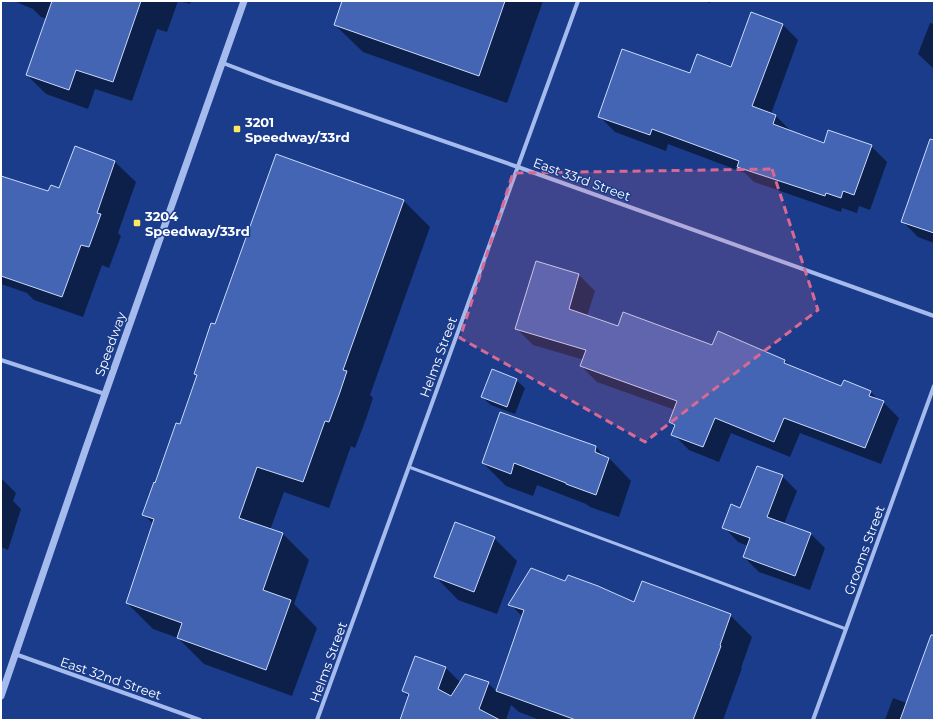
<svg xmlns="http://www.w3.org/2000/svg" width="935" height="721" viewBox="0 0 935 721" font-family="Montserrat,sans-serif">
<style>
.shadow{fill:#0007}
.building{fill:#4365b3;stroke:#cbd9fa}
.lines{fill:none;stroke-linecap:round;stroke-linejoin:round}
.service{stroke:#a5bbed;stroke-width:3}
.minor{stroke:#a5bbed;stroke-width:4}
.tertiary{stroke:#a5bbed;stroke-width:7}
.marked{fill:#d76994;fill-opacity:0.2;stroke:#d76994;stroke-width:3;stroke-dasharray:8 5;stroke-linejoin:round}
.poi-dot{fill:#ffe761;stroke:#1a3c8b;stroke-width:1.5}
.labels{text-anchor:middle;stroke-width:3;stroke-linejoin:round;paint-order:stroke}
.poi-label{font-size:13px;font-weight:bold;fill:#fff;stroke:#1a3c8b;text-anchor:start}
.street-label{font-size:13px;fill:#fff;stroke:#1a3c8b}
</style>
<rect width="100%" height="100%" fill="#1a3c8b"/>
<g class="shadow">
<polygon points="14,1 178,1 167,32 157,29 132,101 95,89 88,109 46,94 27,75 47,19 41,17 33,9"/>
<polygon points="179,1 191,1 190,4"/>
<polygon points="343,1 543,1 507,103 363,52 335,25"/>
<polygon points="704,1 711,1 710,3"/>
<polygon points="930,23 934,24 934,69 918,54"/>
<polygon points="782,24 798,40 771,114 776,116 792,132 825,144 871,146 887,162 870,210 859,206 857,213 842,208 841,212 754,182 745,173 668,144 666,151 615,132 599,116 690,74 731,68"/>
<polygon points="75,147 115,162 136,182 118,233 121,236 109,268 102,265 83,317 34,300 27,293 1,284 1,177 49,193 60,190"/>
<polygon points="277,155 404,201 430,227 370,395 373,398 366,419 355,448 351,446 329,508 284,492 270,530 283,534 309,560 294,604 317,628 292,696 204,664 178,638 153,629 127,603 153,524 144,515 180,426 198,376 195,374 216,325"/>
<polygon points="934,161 934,243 918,237 902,221"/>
<polygon points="536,263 579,275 595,291 587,316 619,328 784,360 791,367 842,387 871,392 879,401 883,402 899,418 881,464 800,433 790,457 731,433 719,462 689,450 673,434 675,428 670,422 675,410 597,382 581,366 584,360 533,345 517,329"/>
<polygon points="516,380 525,388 515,414 491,405 482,397"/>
<polygon points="501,413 596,447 606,458 609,458 631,481 619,517 590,507 586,504 537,485 533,496 506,486 483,463"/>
<polygon points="782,476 797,491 784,524 811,534 825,548 810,590 759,572 744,557 748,546 738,542 724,527 741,509"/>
<polygon points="1,478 16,493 13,501 21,509 8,550 1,547"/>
<polygon points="494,538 517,561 497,614 458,600 436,577"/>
<polygon points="565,583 635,603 730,615 752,637 741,668 742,668 723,720 540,720 519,712 511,705 506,720 408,720 409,697 403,691 446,668 461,683 488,683 497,692 523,617 510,604"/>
<polygon points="934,682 934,720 885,720 893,698 907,703"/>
</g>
<g class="building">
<polygon points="52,1 141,1 113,82 76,70 69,90 26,75"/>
<polygon points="342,1 505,1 479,76 334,25"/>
<polygon points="751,12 783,24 752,106 776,115 773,124 824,143 828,130 872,145 854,195 843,191 841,198 826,193 825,196 737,167 739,161 652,129 650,135 598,117 622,49 690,73 697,54 731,67"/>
<polygon points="930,139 934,140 934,233 901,222"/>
<polygon points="75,146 115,161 97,213 101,214 89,247 81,245 62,297 1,276 1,176 48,191 51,185 59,188"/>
<polygon points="276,154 404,200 343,370 347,371 340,392 329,422 325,421 303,482 257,467 239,518 283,533 263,590 291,600 266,670 177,638 182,623 126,603 154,519 142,515 154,482 155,483 176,423 180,424 197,375 194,374 211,323 215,324"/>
<polygon points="536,261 579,274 569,309 618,326 623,312 712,345 718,331 785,360 784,363 841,386 844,380 871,391 869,396 884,401 865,448 784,418 774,442 715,418 703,447 671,435 675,425 669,422 677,401 580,366 586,350 515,329"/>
<polygon points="492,369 517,379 507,407 481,397"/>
<polygon points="500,412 596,446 595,452 609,458 596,495 566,484 566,483 514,463 511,474 482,463"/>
<polygon points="757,466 783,475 767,517 811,533 795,576 743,557 750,538 722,528 731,504 740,508"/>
<polygon points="455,522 495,537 474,592 434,577"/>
<polygon points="531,568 565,581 568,575 598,586 634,602 642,581 731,614 720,645 721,646 693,720 576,720 496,691 524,610 508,605"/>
<polygon points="931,635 934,635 934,720 900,720"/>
<polygon points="415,656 446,667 438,689 451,696 465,674 489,682 479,709 500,720 400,720 409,694 402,691"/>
</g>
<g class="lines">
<polyline class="service" points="409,467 846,629"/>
<g class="minor">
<polyline points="223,63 273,82 518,167 934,316"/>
<polyline points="1,360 105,394"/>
<polyline points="15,654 200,720"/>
<polyline points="317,720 578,1"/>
<polyline points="813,720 934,386"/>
</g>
<polyline class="tertiary" points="1,696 86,448 244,1"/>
</g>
<path class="marked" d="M772,169l46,141 -173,132 -185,-104 53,-165z"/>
<g class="poi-dot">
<rect x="233" y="125" width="8" height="8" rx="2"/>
<rect x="133" y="219" width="8" height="8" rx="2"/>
</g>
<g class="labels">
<g class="poi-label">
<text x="245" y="127">3201<tspan x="245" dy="15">Speedway/33rd</tspan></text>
<text x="145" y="221">3204<tspan x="145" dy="15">Speedway/33rd</tspan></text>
</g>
<g class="street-label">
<text transform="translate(582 179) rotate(20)" y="5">East 33rd Street</text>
<text transform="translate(110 344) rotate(-70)" y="5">Speedway</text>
<text transform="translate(438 357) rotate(-70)" y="5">Helms Street</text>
<text transform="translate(864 550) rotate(-70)" y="5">Grooms Street</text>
<text transform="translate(328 662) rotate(-70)" y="5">Helms Street</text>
<text transform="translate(111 678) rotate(19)" y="5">East 32nd Street</text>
</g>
</g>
<rect width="935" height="721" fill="none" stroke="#ffffff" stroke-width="4"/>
</svg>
